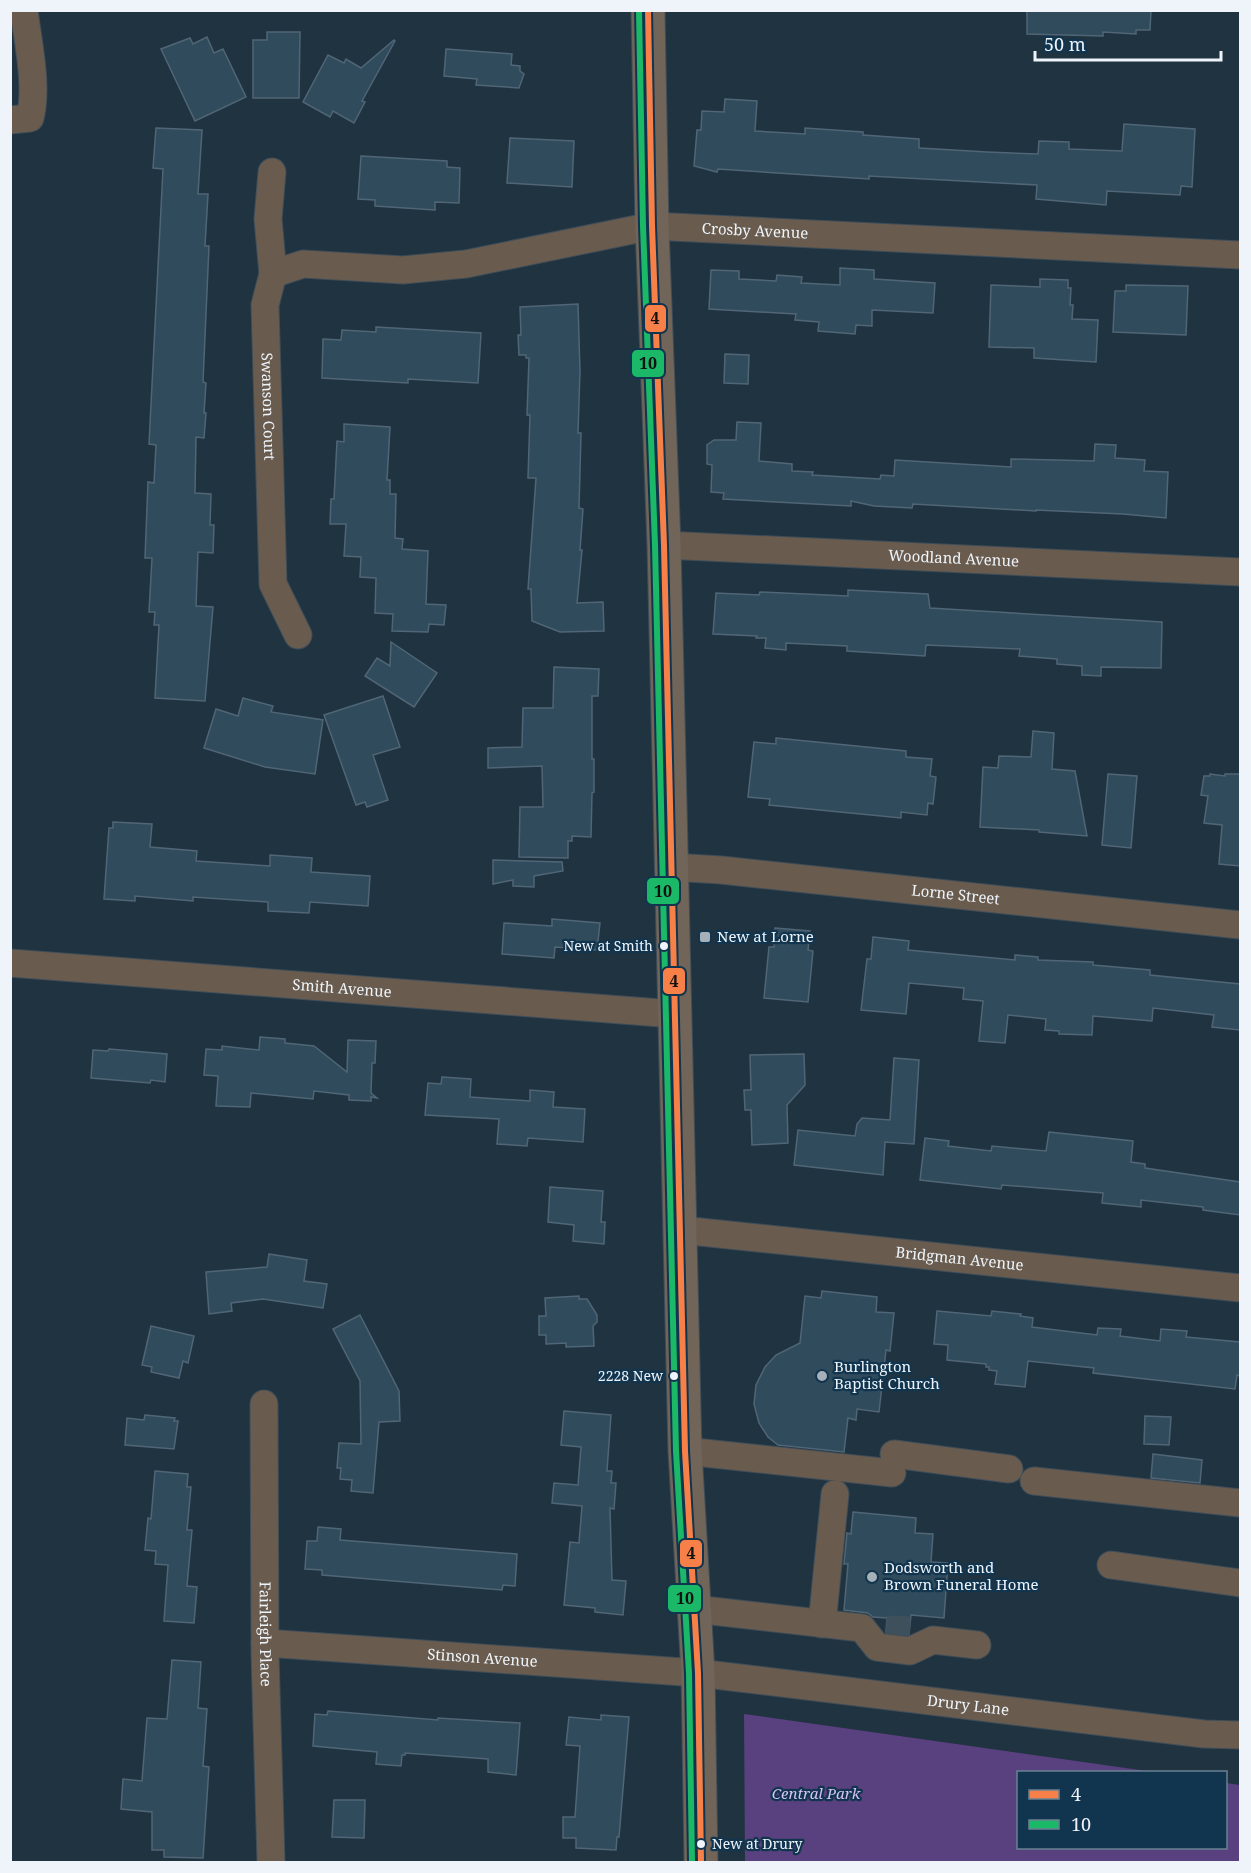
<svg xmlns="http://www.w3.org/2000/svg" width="1251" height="1873" viewBox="0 0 1251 1873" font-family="'Noto Serif',serif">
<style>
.green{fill:#59407e}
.building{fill:#304b5c;stroke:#506676;stroke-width:1.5}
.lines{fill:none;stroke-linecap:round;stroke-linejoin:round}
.minor-tunnel{stroke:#3f505d;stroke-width:27;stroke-dasharray:27 14;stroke-linecap:butt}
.minor-casing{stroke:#3f4d58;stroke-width:29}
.major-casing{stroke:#3f4d58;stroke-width:35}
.minor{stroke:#695c4f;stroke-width:27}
.major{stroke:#706558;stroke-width:33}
.bus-1-casing{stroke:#12354f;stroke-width:10}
.bus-2-casing{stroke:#12354f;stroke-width:10}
.bus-1{stroke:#f78048;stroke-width:6}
.bus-2{stroke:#1ab867;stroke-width:6}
.poi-dot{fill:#a6b0b9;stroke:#12354f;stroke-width:2}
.bus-dot{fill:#eef4fa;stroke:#12354f;stroke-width:2}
.labels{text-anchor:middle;stroke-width:4.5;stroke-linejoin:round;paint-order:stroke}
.bus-label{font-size:14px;fill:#eef4fa;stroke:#12354f;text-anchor:end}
.street-label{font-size:15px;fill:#eef4fa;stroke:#12354f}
.poi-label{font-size:15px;fill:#eef4fa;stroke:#12354f;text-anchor:start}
.park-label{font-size:15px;font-style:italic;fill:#d7c3f5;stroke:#12354f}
.line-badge{stroke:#12354f;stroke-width:2}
.pale-badge-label{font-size:16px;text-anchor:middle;font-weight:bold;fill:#111}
</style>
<rect width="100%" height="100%" fill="#203341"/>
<polygon class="green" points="744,1714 1154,1772 1018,1772 1018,1848 1226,1848 1226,1783 1240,1785 1240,1862 745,1862"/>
<g class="building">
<polygon points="1027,10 1151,10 1150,30 1136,30 1136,34 1103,32 1103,36 1027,34"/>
<polygon points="267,32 300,32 299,98 253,98 253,40 267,40"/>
<polygon points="207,37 214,53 223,49 246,97 195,121 161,49 190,38 193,44"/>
<polygon points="394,40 395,41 362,101 365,102 354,123 333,111 330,117 303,102 328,55 344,63 346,59 361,68"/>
<polygon points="446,49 512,54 511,65 520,66 520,71 524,74 519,88 476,85 477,79 444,76"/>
<polygon points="725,99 757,101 755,131 805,134 805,128 863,132 863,135 919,139 919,148 987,152 1038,154 1039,141 1069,142 1069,149 1122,151 1124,124 1195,129 1192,187 1181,186 1180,195 1107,191 1106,205 1036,199 1037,185 869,176 869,179 718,169 717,172 694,166 697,130 701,130 702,111 724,112"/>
<polygon points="156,128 202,130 198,194 208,194 205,246 209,246 203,382 206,383 204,413 206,413 204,438 196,437 195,493 211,494 210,525 214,525 213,553 198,552 196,606 213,607 205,701 155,698 159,625 154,625 155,612 149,612 152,558 145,558 148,482 154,483 156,445 149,444 163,169 153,168"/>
<polygon points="510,138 574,141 572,187 507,183"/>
<polygon points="361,156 447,161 447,167 460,168 459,203 435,202 435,210 375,206 375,200 358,199"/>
<polygon points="840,268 874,270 874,279 935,283 933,313 872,310 872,326 856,325 855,334 818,331 819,322 795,320 796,314 709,309 711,270 739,271 739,279 776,281 777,275 802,277 801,283 840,285"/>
<polygon points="1040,279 1068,280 1068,288 1071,288 1070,305 1073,305 1072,319 1098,320 1096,362 1034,358 1034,348 989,347 991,285 1040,287"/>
<polygon points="1126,285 1188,286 1186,335 1113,332 1115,291 1126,291"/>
<polygon points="578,304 580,371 578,433 581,433 579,508 583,509 580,550 582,550 577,603 603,602 604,631 560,632 532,621 531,589 528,589 536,478 528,478 530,415 527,415 529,358 526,358 526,355 519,355 518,335 521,335 520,307"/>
<polygon points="376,327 481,333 478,383 408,379 408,383 322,378 323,339 341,340 342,330 376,332"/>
<polygon points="725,354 749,355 748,384 724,383"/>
<polygon points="737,422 761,423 759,461 792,464 792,471 813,472 812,475 880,479 881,475 894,476 895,460 1011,467 1011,459 1094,461 1095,444 1116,445 1115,458 1145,460 1144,471 1168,472 1166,518 1123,514 1036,510 1036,511 913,504 912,508 874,506 851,501 851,506 723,499 724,493 711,492 712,465 707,464 707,445 714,440 736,440"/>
<polygon points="344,424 390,427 387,480 390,480 390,494 396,494 395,538 403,539 402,549 428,551 426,604 446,605 444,625 429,624 428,632 392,631 393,614 375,613 376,578 360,577 361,557 344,556 346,524 330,524 331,499 334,499 337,441 344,442"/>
<polygon points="848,590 928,594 930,608 1162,622 1161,668 1101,667 1101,676 1082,675 1082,666 1057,664 1057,659 1019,656 1020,649 926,645 925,656 847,651 847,646 786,643 786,650 765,648 766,638 756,638 757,636 713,634 716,593 759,595 760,592 848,596"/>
<polygon points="391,642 437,673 414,707 365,676 377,658 390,666"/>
<polygon points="554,667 599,669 598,696 592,696 592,759 594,759 594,792 592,793 591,837 572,836 572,841 568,841 568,858 519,857 520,807 543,807 542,766 488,768 488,748 522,747 523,708 553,708"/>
<polygon points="383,696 400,747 373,755 388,800 367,807 365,802 356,805 324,715"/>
<polygon points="243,698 273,706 271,712 323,720 315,774 265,767 204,748 216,709 238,716"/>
<polygon points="1033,731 1054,733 1052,769 1075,771 1087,836 1039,832 1039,830 980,827 983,767 998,768 999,756 1031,757"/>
<polygon points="776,738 906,751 906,757 932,759 930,776 936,777 933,804 928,803 927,815 901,812 901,818 769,805 770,799 748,797 754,742 776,744"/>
<polygon points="1108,774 1137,776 1131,848 1102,845"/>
<polygon points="1210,774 1225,776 1225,774 1240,774 1240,866 1219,864 1222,825 1204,823 1208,796 1201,795 1204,776 1210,776"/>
<polygon points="113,822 152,824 150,847 197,851 196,861 270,866 270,855 312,858 311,872 370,876 368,906 310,902 309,913 268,911 268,902 193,897 193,901 135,896 135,901 104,899 109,828 113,828"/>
<polygon points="493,860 562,862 563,871 534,876 534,887 513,886 513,880 493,884"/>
<polygon points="552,919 600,923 597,950 555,947 554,958 502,954 504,923 552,926"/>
<polygon points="775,928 810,931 808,950 813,951 808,1002 764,998 769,947 774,947"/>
<polygon points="873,937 909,941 908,950 1015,960 1015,955 1038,957 1038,960 1093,962 1093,965 1150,970 1150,975 1240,984 1240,1030 1212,1027 1214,1015 1153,1008 1152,1021 1093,1016 1092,1035 1059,1034 1059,1031 1045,1030 1046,1019 1008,1015 1005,1043 979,1041 983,1001 963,999 964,988 909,983 906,1014 861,1010 867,959 871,959"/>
<polygon points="260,1037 285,1039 285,1043 314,1046 347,1072 348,1040 376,1041 375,1063 372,1063 371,1093 377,1098 371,1097 371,1101 349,1100 349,1095 314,1091 313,1099 251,1093 250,1107 216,1106 218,1076 204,1075 206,1049 222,1050 222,1046 259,1050"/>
<polygon points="109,1049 167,1054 165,1082 151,1080 150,1083 91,1078 93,1050 108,1051"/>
<polygon points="804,1054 805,1085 787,1105 788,1143 752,1145 751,1110 745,1110 744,1090 751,1090 750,1055"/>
<polygon points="894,1058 919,1060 914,1144 885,1142 883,1175 794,1165 798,1130 855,1136 857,1124 862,1118 890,1120"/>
<polygon points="442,1077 471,1079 470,1097 530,1101 530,1090 554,1092 553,1107 585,1109 583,1142 528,1138 527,1146 497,1144 499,1119 425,1115 428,1083 441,1084"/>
<polygon points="1049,1132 1133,1141 1131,1162 1145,1164 1145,1168 1240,1182 1240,1215 1203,1210 1203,1207 1141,1200 1141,1207 1102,1203 1103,1193 1002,1185 1001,1189 920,1180 925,1138 949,1141 948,1146 991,1151 992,1146 1046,1151"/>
<polygon points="550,1187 603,1191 601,1222 605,1222 604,1244 573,1241 574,1225 548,1222"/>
<polygon points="269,1254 307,1260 304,1281 327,1284 323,1308 263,1299 231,1303 232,1311 209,1314 206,1272 267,1267"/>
<polygon points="822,1291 877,1297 876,1312 894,1313 890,1351 886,1350 879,1412 857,1409 856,1420 848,1418 844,1452 778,1445 768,1437 759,1423 754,1404 756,1385 765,1367 776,1355 800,1343 805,1296 821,1298"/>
<polygon points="579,1296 579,1299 587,1299 597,1315 597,1322 593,1326 594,1346 566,1347 566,1343 546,1344 546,1335 539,1335 539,1316 546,1316 545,1298"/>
<polygon points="937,1311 991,1316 992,1311 1021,1314 1020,1316 1033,1318 1032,1327 1097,1335 1098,1328 1121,1329 1120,1336 1160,1341 1161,1329 1187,1331 1186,1337 1240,1342 1240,1376 1237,1375 1235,1389 1093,1373 1094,1368 1028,1361 1025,1387 995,1384 997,1371 989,1370 989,1367 986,1367 986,1364 947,1360 948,1345 934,1344"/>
<polygon points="360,1315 399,1391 400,1421 379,1422 373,1493 351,1491 352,1480 340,1479 341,1468 337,1468 339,1443 361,1444 360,1381 333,1329"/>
<polygon points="151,1326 194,1336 188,1363 183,1361 179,1378 151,1372 152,1367 142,1365"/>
<polygon points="564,1411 611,1415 607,1471 612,1471 611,1483 616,1483 614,1509 610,1508 612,1580 626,1581 623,1615 595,1612 595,1608 564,1605 570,1542 579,1543 582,1506 552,1503 554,1483 578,1485 581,1447 561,1445"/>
<polygon points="145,1415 175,1418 174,1421 178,1421 174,1449 125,1445 127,1418 144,1420"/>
<polygon points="1145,1416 1171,1417 1169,1445 1144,1444"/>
<polygon points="1153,1454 1202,1460 1200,1483 1151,1478"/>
<polygon points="155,1471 188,1474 187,1487 191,1487 187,1530 192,1530 187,1586 197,1587 194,1623 164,1621 168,1565 155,1564 156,1551 145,1550 148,1518 151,1519"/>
<polygon points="853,1512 916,1518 915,1533 933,1534 931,1562 948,1563 944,1618 911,1615 909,1634 907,1635 886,1632 887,1618 873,1617 868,1613 844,1610 848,1564 844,1564 847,1533 851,1534"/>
<polygon points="318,1527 341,1529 340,1540 517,1554 515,1586 503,1585 502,1590 322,1575 322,1570 305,1569 307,1541 317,1541"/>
<polygon points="172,1660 201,1662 198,1708 207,1709 203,1766 209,1767 203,1858 164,1857 164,1850 152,1850 152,1812 121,1809 123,1779 142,1781 147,1718 167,1719"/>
<polygon points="328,1711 438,1720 438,1718 520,1723 516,1775 488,1772 488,1759 405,1753 405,1755 402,1755 401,1766 376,1764 377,1752 313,1746 315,1714 327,1715"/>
<polygon points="601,1715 629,1717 619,1837 617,1837 616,1850 576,1848 576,1838 563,1838 563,1817 575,1817 580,1746 566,1745 569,1717 601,1720"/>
<polygon points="334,1800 365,1800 364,1838 332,1837"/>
</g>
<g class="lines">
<polyline class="minor-tunnel" points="886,1629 910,1630"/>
<defs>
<g id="minor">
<path d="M10,120l20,-2c8,-32 -2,-75 -6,-108"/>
<path id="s1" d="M272,172l-4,47 5,55 -8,31 8,279 25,51"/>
<path id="s2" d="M273,274l30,-10 100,6 63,-6 186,-38 588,29"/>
<path id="s3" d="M664,545l576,27"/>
<path id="s4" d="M671,867l50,3 519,55"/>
<path id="s5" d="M10,963l664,51"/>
<path id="s6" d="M681,1230l559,58"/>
<path id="s7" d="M264,1404l1,250 6,208"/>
<polyline points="685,1451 892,1473"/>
<polyline points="894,1454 1009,1469"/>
<polyline points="1034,1481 1240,1503"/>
<polyline points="1111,1565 1240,1583"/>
<polyline points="694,1609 862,1628 877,1647 910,1651 933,1640 977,1645"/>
<polyline points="822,1624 835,1494"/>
<path id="s8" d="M265,1643l433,30 506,61 36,1"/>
</g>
<polyline id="major" points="648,10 652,226 664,545 685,1451 698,1673 701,1862"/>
</defs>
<use href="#minor" class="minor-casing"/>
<use href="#major" class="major-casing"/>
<use href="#minor" class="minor"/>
<use href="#major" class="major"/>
<defs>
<polyline id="bus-1" points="648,10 652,226 664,545 685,1451 698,1673 701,1862"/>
<polyline id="bus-2" points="639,10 643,226 655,545 676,1451 689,1673 692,1862"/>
</defs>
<use href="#bus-1" class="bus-1-casing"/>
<use href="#bus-2" class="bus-2-casing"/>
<use href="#bus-1" class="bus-1"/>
<use href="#bus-2" class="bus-2"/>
</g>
<g class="poi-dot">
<rect x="699" y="931" width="12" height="12" rx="3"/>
<circle cx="822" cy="1376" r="6"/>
<circle cx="872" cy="1577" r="6"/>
</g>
<g class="bus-dot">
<circle cx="664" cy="946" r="5"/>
<circle cx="674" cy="1376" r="5"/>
<circle cx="701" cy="1844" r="5"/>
</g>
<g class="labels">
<g class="bus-label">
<text x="653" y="951">New at Smith</text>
<text x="663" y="1381">2228 New</text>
<text x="712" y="1849" text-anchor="start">New at Drury</text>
</g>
<g class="street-label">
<text dy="5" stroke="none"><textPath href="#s2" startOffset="488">Crosby Avenue</textPath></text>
<text dy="5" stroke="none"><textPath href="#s1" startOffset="236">Swanson Court</textPath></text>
<text dy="5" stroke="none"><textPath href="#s3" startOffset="290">Woodland Avenue</textPath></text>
<text dy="5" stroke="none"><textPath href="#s4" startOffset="286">Lorne Street</textPath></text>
<text dy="5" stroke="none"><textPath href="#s5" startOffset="333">Smith Avenue</textPath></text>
<text dy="5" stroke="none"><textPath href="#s6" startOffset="280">Bridgman Avenue</textPath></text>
<text dy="5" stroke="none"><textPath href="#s7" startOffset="230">Fairleigh Place</textPath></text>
<text dy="5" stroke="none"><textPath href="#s8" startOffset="218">Stinson Avenue</textPath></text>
<text dy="5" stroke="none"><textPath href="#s8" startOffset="706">Drury Lane</textPath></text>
</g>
<g class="poi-label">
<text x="717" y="942">New at Lorne</text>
<text x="834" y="1372">Burlington<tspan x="834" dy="17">Baptist Church</tspan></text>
<text x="884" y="1573">Dodsworth and<tspan x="884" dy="17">Brown Funeral Home</tspan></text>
</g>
<g class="park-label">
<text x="816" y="1799">Central Park</text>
</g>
</g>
<g class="line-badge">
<rect x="644" y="304" width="23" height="29" rx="6" fill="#f78048"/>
<rect x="631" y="349" width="34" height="29" rx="6" fill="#1ab867"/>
<rect x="646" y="877" width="34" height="28" rx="6" fill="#1ab867"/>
<rect x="662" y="967" width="24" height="28" rx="6" fill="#f78048"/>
<rect x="679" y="1539" width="24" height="29" rx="6" fill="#f78048"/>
<rect x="667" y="1584" width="35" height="29" rx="6" fill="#1ab867"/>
</g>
<g class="pale-badge-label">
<text x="655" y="324">4</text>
<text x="648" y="369">10</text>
<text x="663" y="897">10</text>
<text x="674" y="987">4</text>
<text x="691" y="1559">4</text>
<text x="685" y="1604">10</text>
</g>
<rect width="1251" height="1873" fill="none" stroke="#eef4fa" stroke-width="24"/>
<rect x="1017" y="1771" width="210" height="78" fill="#12354f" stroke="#6a8193" stroke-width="1.5"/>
<rect x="1029" y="1790" width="30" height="9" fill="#f78048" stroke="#6a8193" stroke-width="1.5"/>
<text x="1071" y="1801" font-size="18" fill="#eef4fa">4</text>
<rect x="1029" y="1820" width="30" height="9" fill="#1ab867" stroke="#6a8193" stroke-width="1.5"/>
<text x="1071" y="1831" font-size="18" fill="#eef4fa">10</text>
<path d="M1035 51v9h186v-9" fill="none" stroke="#eef4fa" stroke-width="3"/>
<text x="1044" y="51" font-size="18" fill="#eef4fa" stroke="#12354f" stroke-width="4.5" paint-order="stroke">50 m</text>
</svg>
